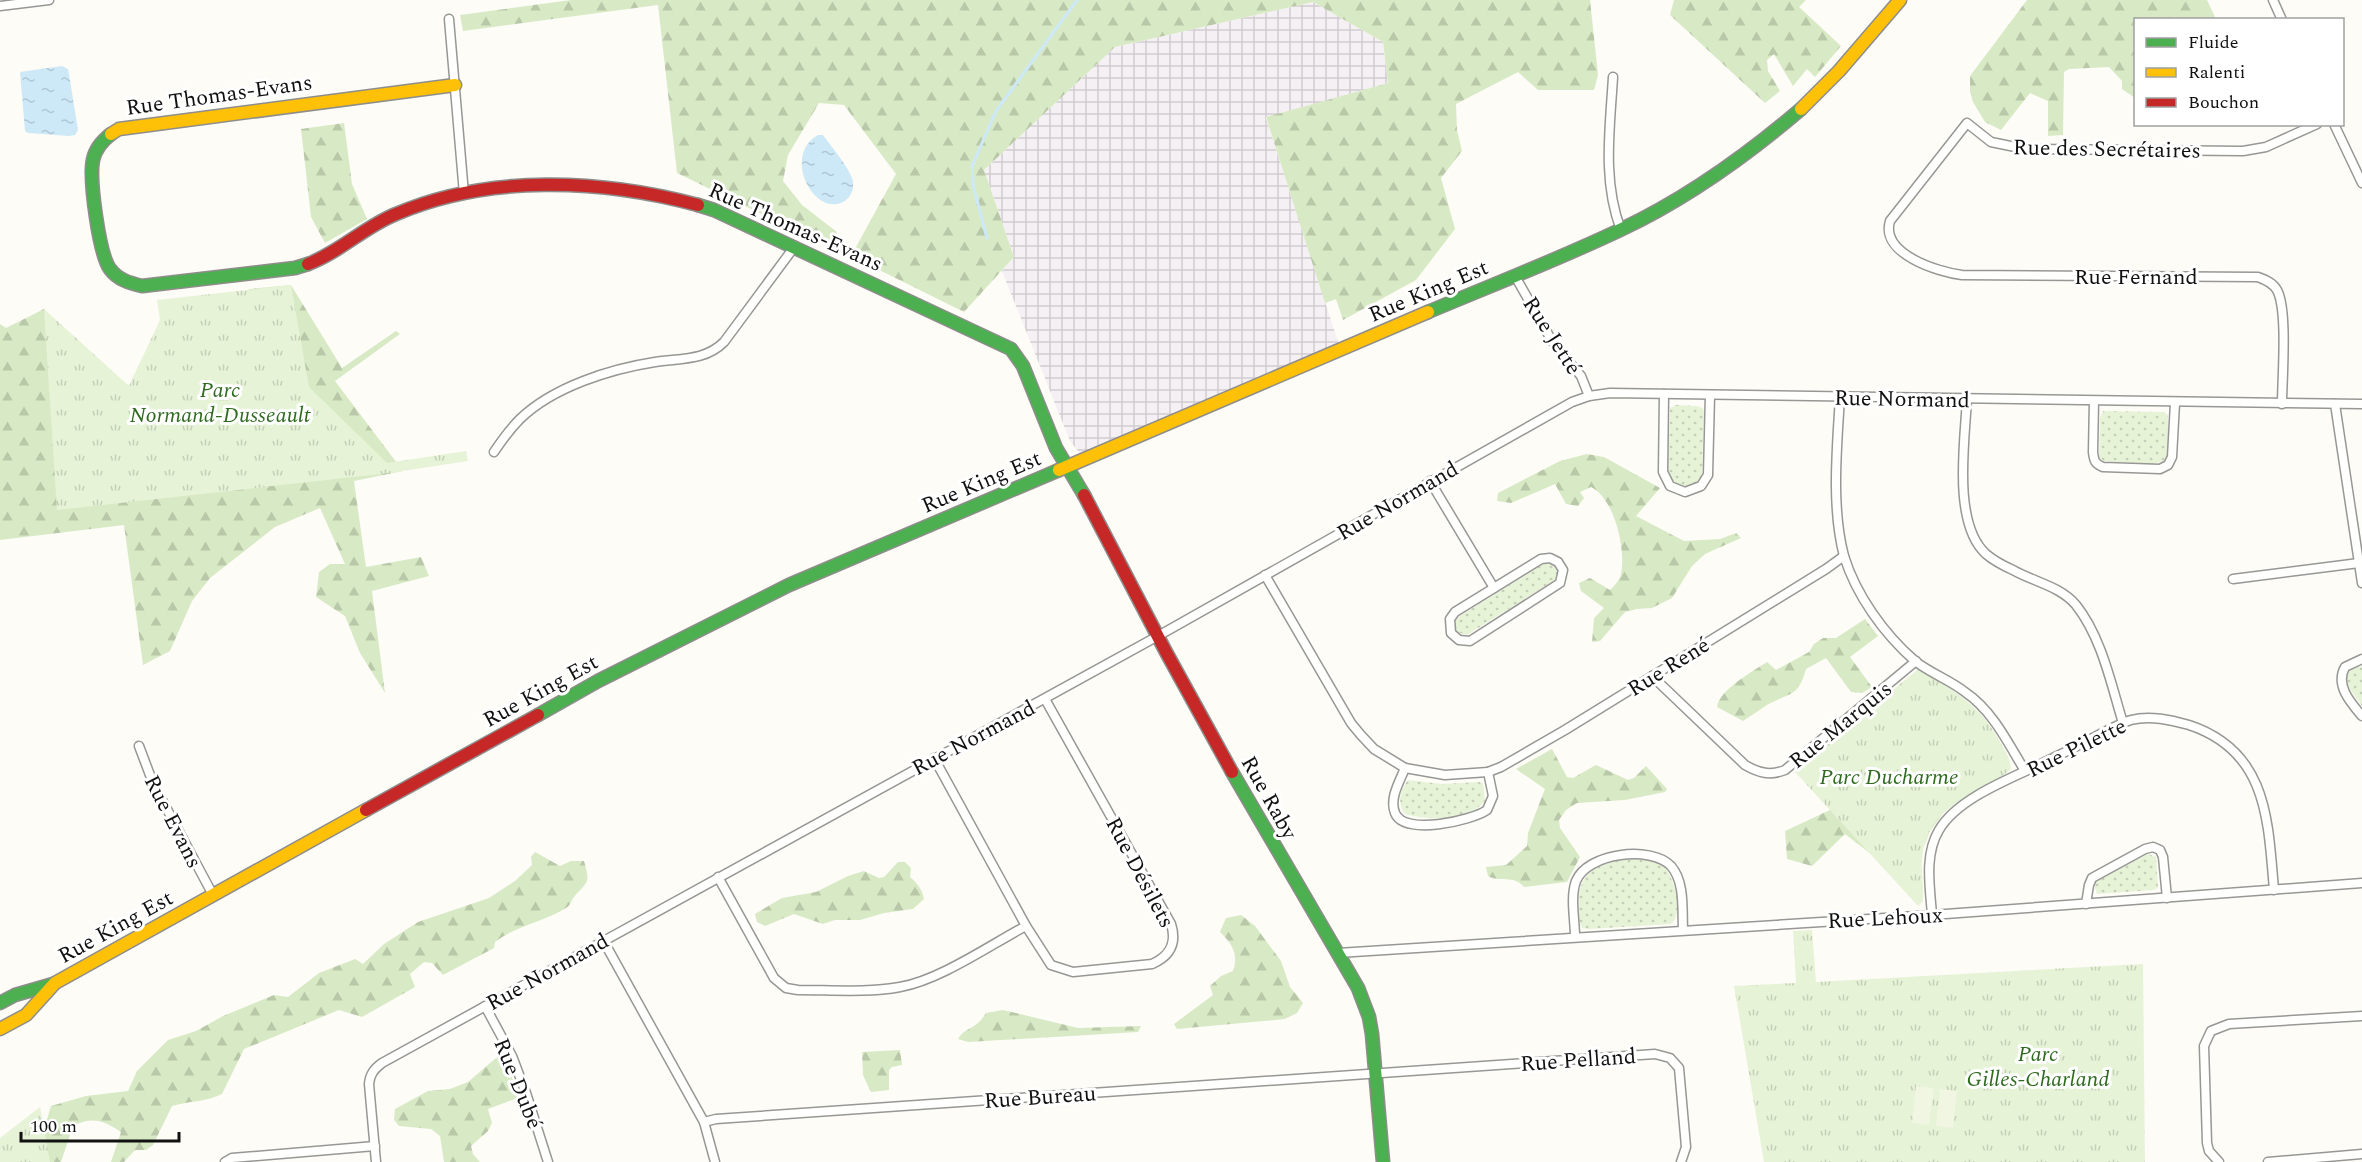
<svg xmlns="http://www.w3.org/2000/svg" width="2362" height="1162" viewBox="0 0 2362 1162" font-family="Spectral,serif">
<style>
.industrial{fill:url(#industrial-grid)}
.grass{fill:url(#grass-dots)}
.forest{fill:url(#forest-firs)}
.park{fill:url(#park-tufts)}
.pitch{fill:#f0f6e1}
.water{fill:url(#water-ripples)}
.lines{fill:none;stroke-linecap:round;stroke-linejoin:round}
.stream{stroke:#cde8f7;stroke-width:3}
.street-casing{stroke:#979795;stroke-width:11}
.fast-casing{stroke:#8e8d8b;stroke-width:15}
.slow-casing{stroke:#8e8d8b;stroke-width:15}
.jam-casing{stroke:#8e8d8b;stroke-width:15}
.street{stroke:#fffffe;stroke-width:8}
.fast{stroke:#4caf50;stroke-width:12}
.slow{stroke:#ffc107;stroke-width:12}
.jam{stroke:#c62828;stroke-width:12}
.labels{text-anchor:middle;stroke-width:6;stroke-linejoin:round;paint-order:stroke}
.street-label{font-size:22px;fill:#111;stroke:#fff}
.park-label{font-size:22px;font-style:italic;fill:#2f6b1f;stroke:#fff}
</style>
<defs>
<pattern id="industrial-grid" width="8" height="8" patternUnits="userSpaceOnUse" patternTransform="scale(1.5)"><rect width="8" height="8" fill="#f5f0f3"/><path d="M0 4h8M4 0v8" fill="none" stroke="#d1cdcf"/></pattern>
<pattern id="grass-dots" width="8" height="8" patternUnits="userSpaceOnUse" patternTransform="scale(1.5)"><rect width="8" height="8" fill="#e7f3d7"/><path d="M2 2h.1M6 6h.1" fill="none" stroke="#c5cfb8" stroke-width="1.8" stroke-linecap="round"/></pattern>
<pattern id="forest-firs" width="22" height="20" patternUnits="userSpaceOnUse" patternTransform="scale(1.5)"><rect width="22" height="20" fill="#d8eac5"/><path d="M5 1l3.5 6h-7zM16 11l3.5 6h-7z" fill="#b8c8a8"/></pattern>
<pattern id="park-tufts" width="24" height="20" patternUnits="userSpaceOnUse" patternTransform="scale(1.5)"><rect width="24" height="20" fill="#e7f3d7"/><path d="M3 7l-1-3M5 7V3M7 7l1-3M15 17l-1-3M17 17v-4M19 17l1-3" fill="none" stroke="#c5cfb8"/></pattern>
<pattern id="water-ripples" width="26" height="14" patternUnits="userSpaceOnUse" patternTransform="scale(1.5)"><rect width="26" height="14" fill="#cde8f7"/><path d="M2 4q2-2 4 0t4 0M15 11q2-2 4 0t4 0" fill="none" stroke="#afc6d3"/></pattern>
</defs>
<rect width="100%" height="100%" fill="#fdfcf7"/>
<polygon class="industrial" points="1313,2 1383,42 1388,83 1266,118 1341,351 1085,460 1070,441 1002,271 1014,257 984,170 1115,47"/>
<g class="grass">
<path d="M1676,405l21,1 6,2 1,4 -2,65 -3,5c-13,8 -26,5 -31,-10l2,-60v-4z"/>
<polygon points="2103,411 2164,412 2168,415 2168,454 2164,461 2152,464 2103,461 2099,458 2100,418"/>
<path d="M1549,563c7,4 10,9 7,16l-89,56 -10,-3c-4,-7 -4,-10 3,-16l83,-52z"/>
<polygon points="2356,666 2362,667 2362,706 2346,684 2348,672"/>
<path d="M1408,780l34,4 37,-2 4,1 2,18c-16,20 -57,20 -80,13 -8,-10 -5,-25 3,-34z"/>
<polygon points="2148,854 2156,857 2158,888 2153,890 2097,894 2094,885 2098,880"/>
<path d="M1630,858c10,1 21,0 29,5 15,8 26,51 12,61l-82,5 -7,-1c-4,-8 -3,-16 -3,-24 -1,-35 22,-42 51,-46z"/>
</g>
<g class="forest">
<polygon points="571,0 1590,0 1598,75 1594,90 1538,90 1518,72 1456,104 1457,130 1462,151 1441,178 1455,229 1416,280 1343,320 1336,299 1325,303 1266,117 1388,83 1383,42 1313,2 1115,47 984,170 1014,257 964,312 851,256 896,174 844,105 819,103 788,155 783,181 802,205 837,232 829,247 677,173 658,5 463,31 460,15"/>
<polygon points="1674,0 1806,0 1799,7 1841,46 1815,77 1807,69 1793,86 1774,54 1767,60 1768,71 1780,91 1765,103 1670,15"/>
<polygon points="2027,0 2207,0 2216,19 2136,20 2135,98 2122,89 2122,81 2109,67 2069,69 2064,72 2063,135 2048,136 2048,101 2030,93 2001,130 1985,122 1973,102 1970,92 1970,76"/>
<polygon points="344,123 352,184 367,219 325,243 311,217 301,129"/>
<polygon points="291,285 342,368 396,331 400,334 335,381 403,471 354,481 366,567 421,557 429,576 372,591 385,693 360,653 345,616 316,597 319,572 330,564 345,564 320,508 275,527 210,578 192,601 170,651 143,665 124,525 0,540 0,324 6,328 44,309 84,354 129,386 161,320 250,289"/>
<path d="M1587,454l17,3 56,31 -24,28 48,25 36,-2 16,-6 5,5 -36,16 -13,12 -20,32 -20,10 -15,1 -12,3 -25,29 -8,1 2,-24 10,-10 -23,-17 -2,-8 11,-5 20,12c4,-4 10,-10 11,-16 5,-24 -6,-75 -30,-87l-11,5 4,6 -6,8 -12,-2 -11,-20 -44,19 -14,-2 1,-8 62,-32z"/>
<path d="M1865,619l13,17 -28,21 22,30 -10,6 -11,-1 -25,-34 -20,11c-8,29 -16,23 -39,36 -8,5 -16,11 -24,16l-26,-14c3,-18 35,-35 50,-45l9,8 33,-18 5,-8 9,-6h13z"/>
<path d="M1552,749l15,28 6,1 23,-13 32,15 6,-2 12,-12 21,23 -2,3 -40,8 -48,3 -11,7 -7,10 1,8 20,29 -13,25 -43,5c-11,-13 -24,-4 -36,-11l-2,-9 20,-2 21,-19 1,-13 17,-44 -29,-20z"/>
<polygon points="1836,801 1944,812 1930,831 1924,846 1885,865 1845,834 1812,866 1787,859 1785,831 1830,810"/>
<path d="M535,852l25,14 11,-5h13c7,24 3,20 -10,36 -3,4 -4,9 -8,11 -23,14 -50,18 -71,34l-1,6 -51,27 -11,-12 -8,-1 -14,12 5,13 -53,30 -23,-7 -95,39 -22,45c-15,8 -34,7 -50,12l-19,39 -7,5h-11l-11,12h-13l10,-30c-17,-11 -28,-16 -48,-6l-12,36h-25l-1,-3 16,-53 35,-10 42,-5 9,-20 31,-31 28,-9 27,-15 51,-21 14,2 31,-24 36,-14 8,5 21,-20 34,-22 71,-24 26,-17 17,-16 -1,-8z"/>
<path d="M898,862h7l6,6 -1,9c8,7 12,12 14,22l-11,10 -29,4 -24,7h-25l-12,4 -29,-10 -29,12 -8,-4 -2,-8 27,-16 34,-6 32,-16 16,-5 15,7 5,-1z"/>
<path d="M1241,915l14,11 26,35 9,26 13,16 -6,10 -12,6 -108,10 -3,-5 39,-29 -3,-9 11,-10 12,-5c6,-17 -1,-27 -13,-39l6,-14z"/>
<path d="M1003,1010l75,18 63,-2 -3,6 -170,10 -10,-3c8,-13 17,-8 28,-26z"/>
<polygon points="900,1050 902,1065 892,1067 889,1070 889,1090 871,1092 863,1075 862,1052"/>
<polygon points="503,1057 520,1097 488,1109 492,1123 488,1131 471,1146 473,1154 480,1162 444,1162 440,1136 431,1129 399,1126 394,1120 395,1109 428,1091 450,1089 468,1082 496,1058"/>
</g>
<g class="park">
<polygon points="291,285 309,387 387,463 466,451 468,461 390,473 57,510 44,309 129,386 160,320 157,300"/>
<path d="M1917,670h5c36,23 61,38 81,77 4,7 8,14 8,22 -35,31 -84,32 -89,91 -1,14 2,27 1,41l-5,5 -123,-134z"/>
<polygon points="1812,930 1816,982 2143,964 2145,1162 1764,1162 1734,986 1796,983 1793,931"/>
<polygon points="40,1107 50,1162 0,1162 0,1138"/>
</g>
<g class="pitch">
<polygon points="1916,1086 1934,1088 1929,1125 1912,1123"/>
<polygon points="1940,1089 1957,1091 1953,1128 1936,1126"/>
</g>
<g class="water">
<polygon points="62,66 68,69 69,74 78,130 75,135 69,136 28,133 25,131 20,72"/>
<path d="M818,135h5c9,13 23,28 29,43 6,19 -13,33 -30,23 -23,-15 -29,-53 -4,-66z"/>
</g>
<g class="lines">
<polyline class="stream" points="987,238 973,185 972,166 996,111 1077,0"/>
<defs>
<g id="street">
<polyline points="2273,0 2282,20"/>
<polyline points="0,6 49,0"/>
<polyline points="449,19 464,194"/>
<path d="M1613,77c-3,51 -11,104 8,153"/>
<polyline points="2334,124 2362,183"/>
<polyline points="1515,276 1552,341 1581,376 1589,396"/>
<polyline points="1664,394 1663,472 1670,486 1685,492 1701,486 1708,475 1710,395"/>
<path d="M1840,397c-3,50 -9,110 4,159 12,39 40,78 71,105 15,12 35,19 50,31 28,19 43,51 60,79"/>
<path d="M1967,399c-2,41 -15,124 19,155 7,6 18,12 27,16 21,12 47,16 63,35 26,33 35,79 47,118"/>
<path d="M2094,401l-1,51c1,9 2,12 10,15l57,2 8,-4 4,-8 3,-54"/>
<path d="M2282,404c0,-25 6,-94 -5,-114 -4,-7 -11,-10 -19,-13l-296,-2c-24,-3 -82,-21 -72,-54l77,-98 24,19 34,7 218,2 23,-4 51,-23"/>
<polyline points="2335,404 2362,583"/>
<path d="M494,452c8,-12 16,-23 26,-33 33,-32 90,-50 135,-57 25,-4 50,-1 69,-20l71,-96"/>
<polyline points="1430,481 1494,588"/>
<polygon points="1550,558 1558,562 1563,570 1560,583 1470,641 1459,640 1451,633 1450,619 1455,612 1541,559"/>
<polyline points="1265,575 1351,723 1360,734 1374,749 1405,768 1445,775 1488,772 1501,767 1565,730 1826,569 1844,556"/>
<polyline points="2233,579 2359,563"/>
<path d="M2362,659l-17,8c-10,18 5,35 17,49"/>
<path d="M1652,676l93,89c14,8 25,11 40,5l131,-109"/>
<polyline points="139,746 153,783 213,895"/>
<path d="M934,758l92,168 25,39 22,7 79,-8c18,-8 25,-21 19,-40l-126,-225"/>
<path d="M1405,768c-5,13 -16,30 -10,45 9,23 76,8 92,-3l6,-14 -5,-24"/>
<path d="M718,877l56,101 12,10 12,2c33,0 70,3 102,-3 40,-7 90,-42 126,-61"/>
<polyline points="2086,904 2089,885 2092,878 2145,849 2153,847 2160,850 2163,857 2167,898"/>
<path d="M1932,915c-2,-28 -8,-60 7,-85 18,-31 70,-51 102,-66 20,-10 41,-20 61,-31 9,-4 19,-10 29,-13 19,-5 40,0 58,5 79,26 79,96 85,165"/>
<path d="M1575,937c0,-17 -5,-40 1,-56 11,-28 75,-36 95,-15 14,16 11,43 12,63"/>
<polyline points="603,940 704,1122 715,1162"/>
<polyline points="1338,953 1932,915 2362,883"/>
<polyline points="485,1006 512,1056 526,1093 548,1162"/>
<polyline points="704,1122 716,1119 1655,1054 1670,1058 1679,1068 1686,1147 1681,1162"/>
<polyline points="225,1162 232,1158 375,1146"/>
<path d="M376,1162l-7,-78c1,-10 5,-15 13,-21l776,-427 414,-234 17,-6 21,-3 752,11"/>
<polyline points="2219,1162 2209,1151 2207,1143 2204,1046 2211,1031 2229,1024 2362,1016"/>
<polyline points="2268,1162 2362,1154"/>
</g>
<g id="fast">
<path d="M111,134c-9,7 -16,15 -18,26 -4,19 6,94 17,109 8,11 20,14 32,17l153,-18 13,-4"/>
<polyline points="698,205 714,210 1011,349 1023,366 1056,448 1084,495"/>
<path d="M1428,312c64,-27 129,-52 192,-82 66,-31 126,-74 181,-121"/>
<polyline points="538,715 598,681 789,585 1059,470"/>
<polyline points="1232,772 1358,988 1369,1017 1372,1034 1383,1162"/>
<polyline points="0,1003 15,995 53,984"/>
</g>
<g id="slow">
<polyline points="1801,109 1839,71 1900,0"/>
<polyline points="111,134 119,129 455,85"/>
<polyline points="1059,470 1428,312"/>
<polyline points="0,1029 26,1015 55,983 366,810"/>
</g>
<g id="jam">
<path d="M308,264c32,-12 56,-37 88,-50 93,-40 205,-35 302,-9"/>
<polyline points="1084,495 1166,652 1232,772"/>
<polyline points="366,810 538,715"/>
</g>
</defs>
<use href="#street" class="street-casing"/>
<use href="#fast" class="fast-casing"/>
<use href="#slow" class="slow-casing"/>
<use href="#jam" class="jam-casing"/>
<use href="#street" class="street"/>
<use href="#fast" class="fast"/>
<use href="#slow" class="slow"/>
<use href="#jam" class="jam"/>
</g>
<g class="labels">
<g class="street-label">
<text transform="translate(219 94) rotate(-8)" y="8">Rue Thomas-Evans</text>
<text transform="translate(2107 148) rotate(1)" y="8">Rue des Secrétaires</text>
<text transform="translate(796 226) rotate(24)" y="8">Rue Thomas-Evans</text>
<text x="2136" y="284">Rue Fernand</text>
<text transform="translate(1428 290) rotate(-23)" y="8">Rue King Est</text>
<text transform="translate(1553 335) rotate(57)" y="8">Rue Jetté</text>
<text transform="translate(1902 398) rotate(1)" y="8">Rue Normand</text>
<text transform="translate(981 481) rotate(-23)" y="8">Rue King Est</text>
<text transform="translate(1397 500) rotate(-30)" y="8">Rue Normand</text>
<text transform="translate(1668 666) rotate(-32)" y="8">Rue René</text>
<text transform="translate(540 690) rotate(-29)" y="8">Rue King Est</text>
<text transform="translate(1840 724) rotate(-39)" y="8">Rue Marquis</text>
<text transform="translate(973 737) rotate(-28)" y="8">Rue Normand</text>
<text transform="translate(2076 747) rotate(-26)" y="8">Rue Pilette</text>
<text transform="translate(1270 797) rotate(61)" y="8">Rue Raby</text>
<text transform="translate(174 821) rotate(63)" y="8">Rue Evans</text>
<text transform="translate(1141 872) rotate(62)" y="8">Rue Désilets</text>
<text transform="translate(1885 917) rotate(-3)" y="8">Rue Lehoux</text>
<text transform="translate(115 926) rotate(-29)" y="8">Rue King Est</text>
<text transform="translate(547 971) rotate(-29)" y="8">Rue Normand</text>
<text transform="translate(1578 1059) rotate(-4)" y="8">Rue Pelland</text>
<text transform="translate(519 1083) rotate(68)" y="8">Rue Dubé</text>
<text transform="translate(1040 1096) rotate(-4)" y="8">Rue Bureau</text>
</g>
<g class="park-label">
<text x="220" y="397">Parc<tspan x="220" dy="25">Normand-Dusseault</tspan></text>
<text x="1889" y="784">Parc Ducharme</text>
<text x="2038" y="1061">Parc<tspan x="2038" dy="25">Gilles-Charland</tspan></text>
</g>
</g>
<rect x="2134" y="18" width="210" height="108" fill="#ffffff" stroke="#a0a0a0" stroke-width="1.5"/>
<rect x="2146" y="38" width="30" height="9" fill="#4caf50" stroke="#a0a0a0" stroke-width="1.5"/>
<text x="2188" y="48" font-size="18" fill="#111111">Fluide</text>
<rect x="2146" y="68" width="30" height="9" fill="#ffc107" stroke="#a0a0a0" stroke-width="1.5"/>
<text x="2188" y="78" font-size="18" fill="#111111">Ralenti</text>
<rect x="2146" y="98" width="30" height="9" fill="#c62828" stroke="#a0a0a0" stroke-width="1.5"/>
<text x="2188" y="108" font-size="18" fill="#111111">Bouchon</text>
<path d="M21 1132v9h158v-9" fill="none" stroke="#111111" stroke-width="3"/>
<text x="30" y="1132" font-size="18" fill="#111111" stroke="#ffffff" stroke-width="4.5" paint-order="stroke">100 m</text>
</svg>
